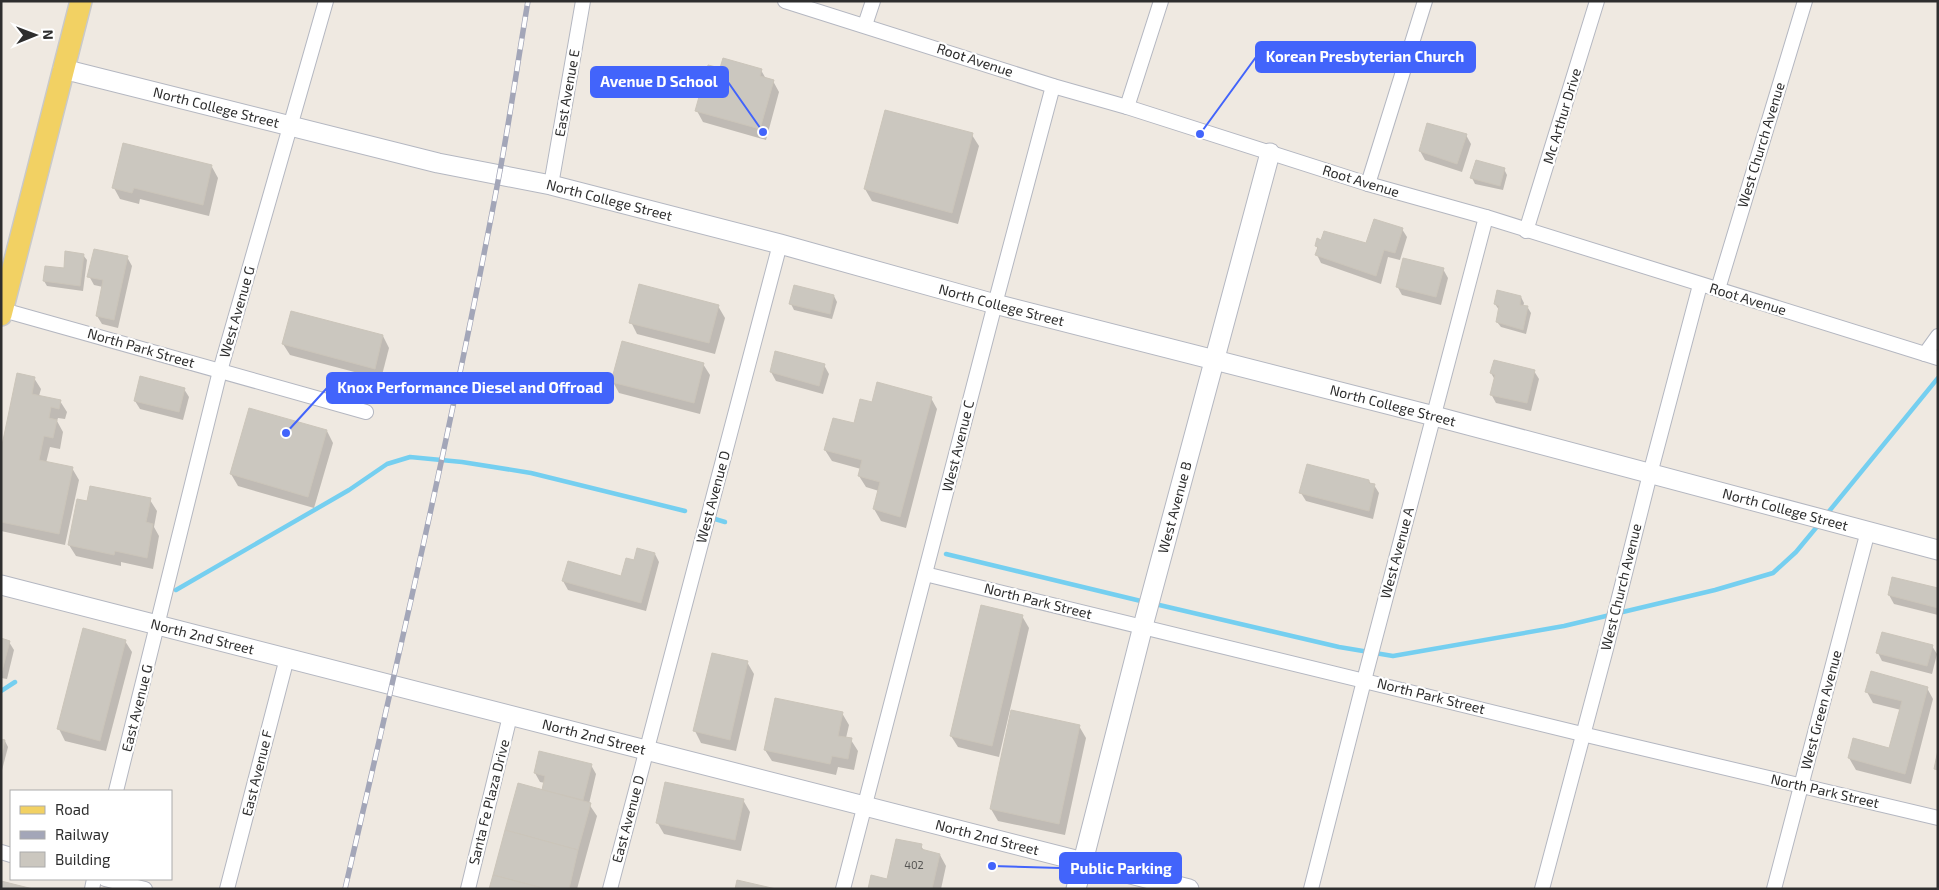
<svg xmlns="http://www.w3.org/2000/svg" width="1939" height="890" viewBox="0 0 1939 890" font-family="'Exo 2',sans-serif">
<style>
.shadow{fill:#0003}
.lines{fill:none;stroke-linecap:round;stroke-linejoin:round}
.stream{stroke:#75cff0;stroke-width:4.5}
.building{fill:#cbc7bf;stroke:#cbc5ba}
.street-casing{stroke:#b4b7c1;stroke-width:16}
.secondary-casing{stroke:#b4b7c1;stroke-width:21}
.primary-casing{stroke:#c9c9c9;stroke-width:24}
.street{stroke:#fff;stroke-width:14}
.secondary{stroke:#fff;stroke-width:19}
.primary{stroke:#f2d163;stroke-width:21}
.rail-casing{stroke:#a3a6b8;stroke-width:5.5}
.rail{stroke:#fff;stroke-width:4;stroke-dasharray:11;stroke-linecap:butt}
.labels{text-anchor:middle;stroke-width:4.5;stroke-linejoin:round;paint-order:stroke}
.number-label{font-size:11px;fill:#555452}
.street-label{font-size:14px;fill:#2e2e2e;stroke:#fff}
.leader{fill:none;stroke:#4264fb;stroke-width:2}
.callout-dot{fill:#4264fb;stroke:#fff;stroke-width:2}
.callout{fill:#4264fb;stroke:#4264fb;stroke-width:2}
.callout-label{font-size:15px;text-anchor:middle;font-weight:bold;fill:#fff}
</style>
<rect width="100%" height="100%" fill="#efe9e1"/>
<g class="shadow">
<polygon points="721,70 761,70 766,79 773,81 779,92 766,140 703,122 697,111"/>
<polygon points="972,135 979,146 958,224 872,201 865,189"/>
<polygon points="1466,135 1471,144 1462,172 1425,160 1420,151"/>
<polygon points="212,167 218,178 209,216 140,199 139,204 120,199 114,188"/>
<polygon points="1504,169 1507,175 1503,190 1475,184 1472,178"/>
<polygon points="1402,229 1407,237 1400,260 1388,257 1381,284 1321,263 1317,255 1318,250 1316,245 1367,245"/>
<polygon points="83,255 87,260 83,291 47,286 44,281 65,270"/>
<polygon points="127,257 132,266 118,328 102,324 97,316 103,287 94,285 89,276"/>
<polygon points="1443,269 1448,278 1441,305 1402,295 1397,286"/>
<polygon points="834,296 837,302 832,319 794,310 791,304"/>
<polygon points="1521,297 1524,303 1523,307 1528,308 1531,313 1526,334 1501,327 1497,322 1499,310 1495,304"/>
<polygon points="718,306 725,318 715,354 637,334 631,322"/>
<polygon points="383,336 389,348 381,379 290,355 283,344"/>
<polygon points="703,364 710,375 700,414 619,393 613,382"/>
<polygon points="824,365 829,374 823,394 776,381 771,372"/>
<polygon points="1534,371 1539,379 1531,411 1496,403 1491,394 1495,380 1491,373"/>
<polygon points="34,378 41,389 39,396 60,401 67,412 65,419 58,418 57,421 63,432 60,449 50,447 46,463 72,468 79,480 65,545 1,531 1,456"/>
<polygon points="184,389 189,397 183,420 140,409 135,401"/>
<polygon points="931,398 937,409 906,528 881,521 874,509 879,491 866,487 859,476 861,469 832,461 825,450 855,425"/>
<polygon points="327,431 333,443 314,508 238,486 231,474"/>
<polygon points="1369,481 1371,484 1374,485 1379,493 1373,519 1306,501 1301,493"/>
<polygon points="150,500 157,511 154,527 159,536 153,569 121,562 121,566 76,556 69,545 88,503"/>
<polygon points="655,554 659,562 646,611 568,590 563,581 622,577 634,562"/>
<polygon points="1938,589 1938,615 1894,604 1889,595"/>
<polygon points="1022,616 1029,628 999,757 958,747 951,736"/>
<polygon points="1,640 9,642 14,650 7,679 1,678"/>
<polygon points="125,641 132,652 106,751 65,741 59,729"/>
<polygon points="1932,646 1937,654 1932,674 1882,661 1878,653"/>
<polygon points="747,662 754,674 736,751 701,743 695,731"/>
<polygon points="1927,688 1933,699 1911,784 1856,770 1849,758 1890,749 1901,710 1873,703 1867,692"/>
<polygon points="842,713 849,725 846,738 851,740 858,751 854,770 838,767 836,775 772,761 765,750"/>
<polygon points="1079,726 1086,738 1065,835 998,821 991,809"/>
<polygon points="1,741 5,741 8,747 1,774"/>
<polygon points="591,765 596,774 589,804 597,816 577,889 489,889 543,791 545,783 540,782 535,773"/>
<polygon points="743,800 750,812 741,851 664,834 657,822"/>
<polygon points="921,846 925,852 940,855 946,866 941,889 869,889 888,880"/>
</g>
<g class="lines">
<g class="stream">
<polyline points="1826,515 1938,378"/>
<polyline points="715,519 725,522"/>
<polyline points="946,554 1145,602"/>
<polyline points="176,590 349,490 387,464 410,457 462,462 531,473 685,511"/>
<polyline points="1155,604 1339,647 1393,656 1564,626 1715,590 1773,573 1796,552 1820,523"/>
<polyline points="1,691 15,682"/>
</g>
</g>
<g class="building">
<polygon points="723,58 762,69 760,76 774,80 760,129 695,111 708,65 720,68"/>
<polygon points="885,110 973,133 952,213 864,189"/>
<polygon points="1427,123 1467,134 1457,164 1419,151"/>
<polygon points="123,143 212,165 203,205 134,188 132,193 112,188"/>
<polygon points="1476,160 1505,168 1500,186 1470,178"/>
<polygon points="1374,219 1403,228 1395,253 1384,250 1376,276 1315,255 1318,247 1315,246 1317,238 1321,240 1324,231 1366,243"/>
<polygon points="94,249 128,256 114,320 96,316 103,280 87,277"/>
<polygon points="65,251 84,254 80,286 43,281 45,266 64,268"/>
<polygon points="1403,258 1444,268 1436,297 1396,287"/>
<polygon points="639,284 719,305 709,343 629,323"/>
<polygon points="794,285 834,295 830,314 789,304"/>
<polygon points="1497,290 1521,296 1520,305 1528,306 1523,330 1496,322 1499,306 1494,304"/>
<polygon points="291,311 383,335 375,369 282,344"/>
<polygon points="622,341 704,363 694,403 611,382"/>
<polygon points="775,351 825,364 819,386 770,372"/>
<polygon points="1494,360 1535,370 1527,403 1490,395 1495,375 1490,373"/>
<polygon points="17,373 35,377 32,394 61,400 59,409 51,407 49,418 57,420 53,438 44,436 39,460 73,467 59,534 1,522 1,450"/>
<polygon points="140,376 185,388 179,412 134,401"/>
<polygon points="877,382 932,397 900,517 873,509 880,482 858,476 862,460 824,450 833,418 854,423 860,399 872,402"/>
<polygon points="249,408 327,430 308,497 230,474"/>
<polygon points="1307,464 1369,480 1369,483 1375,484 1369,511 1299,493"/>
<polygon points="90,486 151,498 146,522 153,524 147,558 115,551 114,555 68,545 77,499 87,501"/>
<polygon points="637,548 655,553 641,603 562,581 568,561 621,576 626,558 634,560"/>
<polygon points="1892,577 1938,588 1938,608 1888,595"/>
<polygon points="981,605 1023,615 992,746 950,736"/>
<polygon points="83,628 126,640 100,741 57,729"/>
<polygon points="1882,632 1933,645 1927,666 1876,653"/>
<polygon points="1,638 10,641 2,671 1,671"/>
<polygon points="712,653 748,661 730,740 693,731"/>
<polygon points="1871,671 1928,687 1905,774 1848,758 1853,738 1889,748 1902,701 1865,692"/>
<polygon points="775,698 843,712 838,736 852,738 848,759 832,756 830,764 764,750"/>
<polygon points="1011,710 1080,725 1059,824 990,809"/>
<polygon points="1,739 5,740 1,758"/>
<polygon points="1938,750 1938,770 1934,769"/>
<polygon points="539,751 592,764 583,800 542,790 545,776 534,773"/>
<polygon points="665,782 744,799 735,840 656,823"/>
<polygon points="518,783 591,803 578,850 505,830"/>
<polygon points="505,830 578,850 569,889 546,889 493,875"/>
<polygon points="896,839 922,844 921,849 940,854 932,889 868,889 871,875 887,879"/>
<polygon points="493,875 546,889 489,889"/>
<polygon points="737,880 776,889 735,889"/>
<polygon points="1,881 33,889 1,889"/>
</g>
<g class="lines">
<defs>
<g id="street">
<polyline points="785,1 1053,86 1127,107 1368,184 1486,217 1938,358"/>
<polyline points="865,25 873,1"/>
<polyline points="1127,107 1161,1"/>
<polyline points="1368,184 1425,1"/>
<polyline points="551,185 583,1"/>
<polyline points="1526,231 1597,1"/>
<polyline points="1718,289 1805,1"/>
<polyline points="3,310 366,412"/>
<polyline points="1925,354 1938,336"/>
<polyline points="925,574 1582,734 1938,818"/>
<polyline points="116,791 220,371 326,1"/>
<polyline points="1,852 11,855"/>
<polyline points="105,879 145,889"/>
<polyline points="92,889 94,879"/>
<polyline points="227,889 287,658"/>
<polyline points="468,889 510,716"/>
<polyline points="610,889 780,244"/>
<polyline points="843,889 995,304 1053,86"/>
<polyline points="1311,889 1367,669 1486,217"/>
<polyline points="1542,889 1606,649 1650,474 1700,285"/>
<polyline points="1774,889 1868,531"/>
</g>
<g id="secondary">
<path id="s1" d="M63,69l375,94 113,22 229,59 215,60 439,112 504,134"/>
<path id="s2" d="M1,585l1188,304"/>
<path id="s3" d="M1076,889l67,-263 127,-473"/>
</g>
<polyline id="primary" points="1,315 81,1"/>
</defs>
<use href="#street" class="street-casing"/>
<use href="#secondary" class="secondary-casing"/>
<use href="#primary" class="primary-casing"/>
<use href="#street" class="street"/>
<use href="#secondary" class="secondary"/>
<use href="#primary" class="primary"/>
<defs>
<path id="rail" d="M345,889c55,-237 109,-474 154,-713 11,-58 19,-116 29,-175"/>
</defs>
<use href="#rail" class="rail-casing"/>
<use href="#rail" class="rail"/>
</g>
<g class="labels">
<g class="number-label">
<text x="914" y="869">402</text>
</g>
<g class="street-label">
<text transform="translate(975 60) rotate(18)" y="5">Root Avenue</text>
<text transform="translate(567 93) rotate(-80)" y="5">East Avenue E</text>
<text dy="5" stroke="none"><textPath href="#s1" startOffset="158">North College Street</textPath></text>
<text transform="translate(1562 116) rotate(-73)" y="5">Mc Arthur Drive</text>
<text transform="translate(1761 145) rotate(-73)" y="5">West Church Avenue</text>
<text transform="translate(1361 181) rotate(17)" y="5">Root Avenue</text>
<text dy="5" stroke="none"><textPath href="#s1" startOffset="562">North College Street</textPath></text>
<text transform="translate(1748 299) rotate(17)" y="5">Root Avenue</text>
<text dy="5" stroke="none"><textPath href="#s1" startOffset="968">North College Street</textPath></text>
<text transform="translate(237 312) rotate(-74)" y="5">West Avenue G</text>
<text transform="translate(141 348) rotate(16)" y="5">North Park Street</text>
<text dy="5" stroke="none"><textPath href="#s1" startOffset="1372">North College Street</textPath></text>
<text transform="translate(958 446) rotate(-76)" y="5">West Avenue C</text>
<text transform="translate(713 497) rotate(-75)" y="5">West Avenue D</text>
<text dy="5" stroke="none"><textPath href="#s3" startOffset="394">West Avenue B</textPath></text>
<text dy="5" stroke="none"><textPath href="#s1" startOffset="1778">North College Street</textPath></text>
<text transform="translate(1397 553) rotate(-75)" y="5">West Avenue A</text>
<text transform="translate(1621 587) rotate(-76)" y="5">West Church Avenue</text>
<text transform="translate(1038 601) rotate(14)" y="5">North Park Street</text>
<text dy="5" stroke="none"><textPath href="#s2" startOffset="208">North 2nd Street</textPath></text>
<text transform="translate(1431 696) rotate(14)" y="5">North Park Street</text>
<text transform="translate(137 708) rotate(-76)" y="5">East Avenue G</text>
<text transform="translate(1821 710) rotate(-75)" y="5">West Green Avenue</text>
<text dy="5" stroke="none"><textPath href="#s2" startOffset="612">North 2nd Street</textPath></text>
<text transform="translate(257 773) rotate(-76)" y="5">East Avenue F</text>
<text transform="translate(1825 791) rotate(13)" y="5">North Park Street</text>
<text transform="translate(489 802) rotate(-76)" y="5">Santa Fe Plaza Drive</text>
<text transform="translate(628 819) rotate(-75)" y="5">East Avenue D</text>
<text dy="5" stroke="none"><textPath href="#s2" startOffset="1018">North 2nd Street</textPath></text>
</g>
</g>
<path class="leader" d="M1200 134L1256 57M763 132L728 82M286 433L327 388M992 866L1060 868"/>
<g class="callout-dot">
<circle cx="1200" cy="134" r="5"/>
<circle cx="763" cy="132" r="5"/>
<circle cx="286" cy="433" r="5"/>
<circle cx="992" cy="866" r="5"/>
</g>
<g class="callout">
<rect x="1256" y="42" width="219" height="30" rx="5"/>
<rect x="591" y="67" width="137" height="30" rx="5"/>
<rect x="327" y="373" width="286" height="30" rx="5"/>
<rect x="1060" y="853" width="121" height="30" rx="5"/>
</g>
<g class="callout-label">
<text x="1365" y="62">Korean Presbyterian Church</text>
<text x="659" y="87">Avenue D School</text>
<text x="470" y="393">Knox Performance Diesel and Offroad</text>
<text x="1121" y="874">Public Parking</text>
</g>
<rect width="1939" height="890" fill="none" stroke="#2e2e2e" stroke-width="5"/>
<rect x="10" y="790" width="162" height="90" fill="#ffffff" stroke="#ababab"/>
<rect x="20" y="806" width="25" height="8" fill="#f2d163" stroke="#ababab"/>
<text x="55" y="815" font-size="15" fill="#2e2e2e">Road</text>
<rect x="20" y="831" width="25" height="8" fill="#a3a6b8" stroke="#ababab"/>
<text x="55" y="840" font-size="15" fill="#2e2e2e">Railway</text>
<rect x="20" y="852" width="25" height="15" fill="#cbc7bf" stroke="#ababab"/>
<text x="55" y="865" font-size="15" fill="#2e2e2e">Building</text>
<g transform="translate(35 35) rotate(89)" stroke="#ffffff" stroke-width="4" paint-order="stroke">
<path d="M0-4L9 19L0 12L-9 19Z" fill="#2e2e2e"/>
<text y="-8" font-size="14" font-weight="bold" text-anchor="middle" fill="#2e2e2e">N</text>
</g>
</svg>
